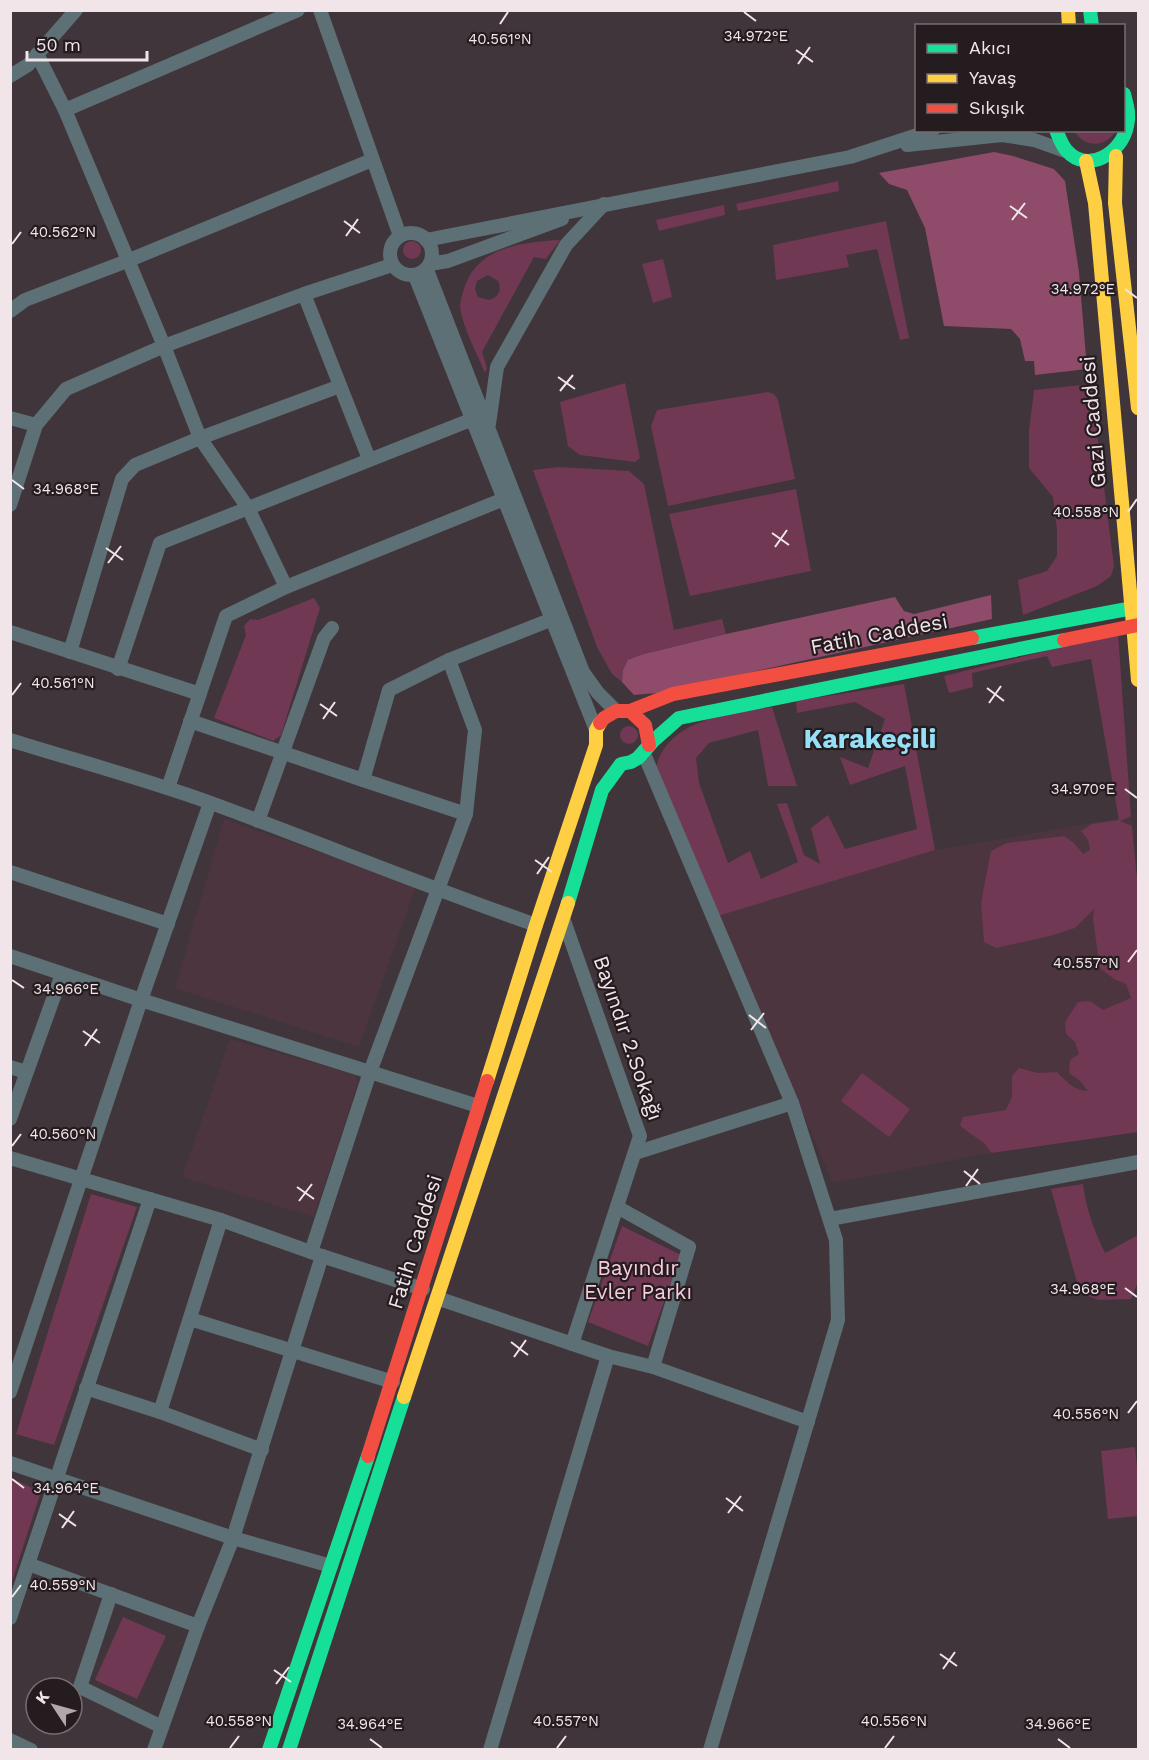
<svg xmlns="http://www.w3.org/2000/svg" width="1149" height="1760" viewBox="0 0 1149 1760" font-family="'Work Sans',sans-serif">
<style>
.built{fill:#4c353f}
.green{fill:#703853;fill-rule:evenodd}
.forest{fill:#8e4b6a}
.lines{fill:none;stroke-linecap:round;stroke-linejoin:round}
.street{stroke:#5d7076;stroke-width:14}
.fast{stroke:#16e098;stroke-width:14}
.slow{stroke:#ffcf43;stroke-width:14}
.jam{stroke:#f24e42;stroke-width:14}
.ticks{fill:none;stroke:#f1e5ea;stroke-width:2}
.labels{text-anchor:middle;stroke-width:4.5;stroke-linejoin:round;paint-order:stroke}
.street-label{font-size:21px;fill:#f1e5ea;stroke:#251c1f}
.park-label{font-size:21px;fill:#f8cbdd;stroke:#251c1f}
.district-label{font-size:27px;font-weight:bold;fill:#96e0f7;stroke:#251c1f}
.ticks-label{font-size:15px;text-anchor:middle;fill:#f1e5ea;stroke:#251c1f;stroke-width:4.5;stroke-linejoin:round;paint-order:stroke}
</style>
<rect width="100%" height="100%" fill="#40353a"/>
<g class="built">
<polygon points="1131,816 1138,889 1138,1132 991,1153 833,1183 718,916 920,853"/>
<polygon points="224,819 416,886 359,1047 175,988"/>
<polygon points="230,1039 355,1075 358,1082 314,1217 182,1177"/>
</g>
<g class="green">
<path d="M1074,131h42c-11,17 -31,17 -42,0z"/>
<polygon points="838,181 839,191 738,211 736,204"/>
<polygon points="724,205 725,215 659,231 656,220"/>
<polygon points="886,221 909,338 900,340 877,249 846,255 849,267 776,280 773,245"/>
<path d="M560,240l-14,19 -12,-2 -52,95 5,16 -2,5c-8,-20 -22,-44 -25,-66 0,-6 2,-12 4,-18 12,-42 59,-47 96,-49zM488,275l10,6c4,9 1,16 -9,19l-11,-3 -3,-8 2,-8z"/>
<circle cx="412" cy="250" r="9"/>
<polygon points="663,259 672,297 653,303 642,264"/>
<polygon points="625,383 640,458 635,462 580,455 568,446 560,402"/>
<polygon points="1091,384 1114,566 1111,576 1097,586 1023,615 1018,580 1047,571 1057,556 1057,530 1053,497 1029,468 1029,431 1034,390"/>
<polygon points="768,392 774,394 778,400 795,479 668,506 651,426 657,410"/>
<polygon points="559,467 629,471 644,484 674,630 722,619 726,634 644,654 623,670 622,682 612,674 597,647 533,470"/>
<polygon points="796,489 811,571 690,596 669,514"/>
<polygon points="314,598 320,608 281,735 273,741 214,718 246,635 244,626 250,619 258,620"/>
<path d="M1118,633l13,183 -11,5 12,5 6,63v243l-147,21c-6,-14 -21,-17 -31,-28l3,-8 43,-7 6,-13v-21l7,-8 19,5 19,-1c9,9 17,19 31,19l-9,-11 -10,-7 1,-13 9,-6 -4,-12 -9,-8 -1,-12 13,-20 12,-1 13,9 28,-12 -5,-14 -12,-5 -14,-11 -7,-48 1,-11 -19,19 -25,8 -54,12 -12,-6 -3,-39 10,-52 16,-8 57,-7 10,7 9,11 7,-4 -2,-10 -7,-9 11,-7 27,-4 -28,-161 -39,8 -5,-11 -75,17 1,14 -24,6 -5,-17z"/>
<path d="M904,684l31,166 -217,66 -62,-148c12,-50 74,-54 116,-61l25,79h-29l-10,-56 -49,13 -13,15 3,25 29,80 22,-12 11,28 37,-17 -21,-58 10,-1 17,52 16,9 -9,-36 17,-13 17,34 72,-20 -12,-63 -55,19 -10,-28 28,11 17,-49 -30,-17 -58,11 -1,-12z"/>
<circle cx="629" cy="735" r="9"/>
<polygon points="862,1073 910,1109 889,1137 841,1101"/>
<path d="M1083,1184c3,25 11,46 22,69l33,-18v47l-7,17 -32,1 -19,-7 -29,-104z"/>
<polygon points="91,1194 137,1207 54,1445 16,1434"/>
<polygon points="622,1226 681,1255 648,1346 588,1322"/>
<polygon points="1135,1447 1138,1479 1138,1516 1108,1519 1101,1451"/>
<polygon points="11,1478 41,1492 11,1584"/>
<polygon points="123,1617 166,1636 137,1699 95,1680"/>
</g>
<g class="forest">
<polygon points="994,152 1013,156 1054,169 1065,181 1079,272 1087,369 1035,375 1034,361 1025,361 1020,339 1011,329 944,326 925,228 907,190 889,184 879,173"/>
<polygon points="991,595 992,619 657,693 634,695 622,682 623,670 628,660 644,654 726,634 895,597 904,611 914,614"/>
</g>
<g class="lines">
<g class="street">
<polyline points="320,10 400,236"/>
<polyline points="37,54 65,110 164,346 200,438 248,508 286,587"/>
<polyline points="10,76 28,65 76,10"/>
<polyline points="65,110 298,10"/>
<polyline points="907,145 1002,135 1034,140 1068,152"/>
<circle cx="411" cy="254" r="21"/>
<polyline points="426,240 850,157 933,130"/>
<polyline points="430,264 448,261 562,219"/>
<polyline points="427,270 583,672 598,693 616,711"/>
<polyline points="415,276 596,730"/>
<polyline points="304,294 369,459"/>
<polyline points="10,311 25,300 127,261 372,160"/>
<polyline points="10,418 36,425"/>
<polyline points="489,424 497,367 566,245 604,204"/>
<polyline points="10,505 36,425 66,389 164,346 304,294 392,265"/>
<polyline points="10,632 200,694"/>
<polyline points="70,652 122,479 135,465 200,438 340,386"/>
<polyline points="118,669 160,543 473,419"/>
<polyline points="190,721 363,780 389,690 449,660"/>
<path d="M10,740c67,21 135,39 201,63 109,40 216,84 325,122"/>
<polyline points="644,754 792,1103 836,1240 838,1320 710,1750"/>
<polyline points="363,780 466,814"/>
<polyline points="168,788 226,616 286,587 504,499"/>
<polyline points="258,821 324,638 332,628"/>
<polyline points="10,872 168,924"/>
<polyline points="563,918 640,1136 572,1344"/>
<polyline points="10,956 141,1000 478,1106"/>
<polyline points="10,1067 26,1072"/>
<polyline points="10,1119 62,974"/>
<polyline points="635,1153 792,1103"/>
<polyline points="10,1158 221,1220 322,1256 423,1289"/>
<polyline points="617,1207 689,1247 653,1367"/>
<polyline points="830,1219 1138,1162"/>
<polyline points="311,1252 370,1072 466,814 475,730 449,660 550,620"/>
<polyline points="437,1298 608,1356 653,1367 808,1422"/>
<polyline points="190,1319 393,1382"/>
<polyline points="86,1388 160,1412 262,1450"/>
<polyline points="10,1392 141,1000 210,803"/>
<polyline points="160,1412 221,1220"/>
<polyline points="10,1463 233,1538 331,1566"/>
<polyline points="28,1564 198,1626"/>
<polyline points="111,1594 80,1687 162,1727"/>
<polyline points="10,1618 150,1199"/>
<polyline points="10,1740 31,1750"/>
<polyline points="154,1750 198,1626 233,1538 322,1256"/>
<polyline points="490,1750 608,1356"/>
</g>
<g class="fast">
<polyline points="1090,10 1092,26"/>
<path d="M1056,130c3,7 6,16 11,21 21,23 55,2 60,-25 3,-12 0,-20 -3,-32"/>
<polyline points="972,638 1138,607"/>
<polyline points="568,903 602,790 621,764 631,762 638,758 653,741 679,718 1064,640"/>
<polyline points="269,1750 368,1456"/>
<polyline points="289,1750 404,1397"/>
</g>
<g class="slow">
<polyline points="1068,10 1069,26"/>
<polyline points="1116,156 1115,203 1138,408"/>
<polyline points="1086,161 1095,203 1138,680"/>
<polyline points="487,1081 536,925 596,745 596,730 600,723"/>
<polyline points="404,1397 568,903"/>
</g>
<g class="jam">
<polyline points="1064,640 1138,625"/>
<polyline points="630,711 645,725 649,745"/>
<polyline points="600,723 604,718 616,711 630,711 673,694 972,638"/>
<polyline points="368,1456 487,1081"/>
</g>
</g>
<path class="ticks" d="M744,12l12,9M500,24l8,-12M796,50l17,12M798,64l12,-17M1010,206l17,12M1012,220l13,-17M344,221l16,12M346,236l12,-17M12,244l9,-12M1125,289l12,9M558,377l17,12M560,391l13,-16M12,480l12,9M1128,512l9,-13M772,533l17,12M775,547l12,-17M106,548l17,12M108,563l13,-17M987,688l17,13M12,695l9,-12M989,703l12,-17M320,704l17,12M323,719l12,-17M1125,789l12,9M535,860l17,12M537,874l12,-17M1128,962l9,-12M12,980l12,8M749,1015l17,13M751,1030l13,-17M83,1031l17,12M85,1046l12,-17M12,1146l9,-12M964,1171l16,13M966,1186l12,-17M297,1187l17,12M299,1201l13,-17M1125,1288l12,9M511,1342l17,13M514,1357l12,-17M1128,1413l9,-12M12,1479l12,9M726,1498l17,13M728,1513l13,-17M59,1514l17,12M62,1528l12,-17M12,1597l9,-12M940,1654l17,12M943,1669l12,-17M274,1670l17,12M276,1684l13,-17M370,1739l12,9M1058,1739l12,9M230,1748l9,-12M557,1748l9,-12M885,1748l9,-12"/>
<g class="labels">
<g class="street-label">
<text transform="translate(1093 422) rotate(-95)" y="7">Gazi Caddesi</text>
<text transform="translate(879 634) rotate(-11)" y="7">Fatih Caddesi</text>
<text transform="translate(628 1038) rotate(71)" y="7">Bayındır 2.Sokağı</text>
<text transform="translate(415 1242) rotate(-73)" y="7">Fatih Caddesi</text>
</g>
<g class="park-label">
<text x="638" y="1275">Bayındır<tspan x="638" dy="24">Evler Parkı</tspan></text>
</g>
<g class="district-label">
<text x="870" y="748">Karakeçili</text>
</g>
</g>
<g class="ticks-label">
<text x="756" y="41">34.972°E</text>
<text x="500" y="44">40.561°N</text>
<text x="63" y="237">40.562°N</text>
<text x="1083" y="294">34.972°E</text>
<text x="66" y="494">34.968°E</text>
<text x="1086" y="517">40.558°N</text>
<text x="63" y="688">40.561°N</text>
<text x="1083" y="794">34.970°E</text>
<text x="1086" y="968">40.557°N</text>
<text x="66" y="994">34.966°E</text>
<text x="63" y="1139">40.560°N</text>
<text x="1083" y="1294">34.968°E</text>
<text x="1086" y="1419">40.556°N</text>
<text x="66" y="1493">34.964°E</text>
<text x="63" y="1590">40.559°N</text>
<text x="239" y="1726">40.558°N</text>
<text x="566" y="1726">40.557°N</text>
<text x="894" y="1726">40.556°N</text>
<text x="370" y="1729">34.964°E</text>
<text x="1058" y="1729">34.966°E</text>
</g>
<rect width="1149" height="1760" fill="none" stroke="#f1e5ea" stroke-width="24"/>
<rect x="915" y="24" width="210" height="108" fill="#251c1f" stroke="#776c70" stroke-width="1.5"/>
<rect x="927" y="44" width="30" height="9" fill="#16e098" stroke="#776c70" stroke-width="1.5"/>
<text x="969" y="54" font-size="18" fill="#f1e5ea">Akıcı</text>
<rect x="927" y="74" width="30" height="9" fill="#ffcf43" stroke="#776c70" stroke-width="1.5"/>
<text x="969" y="84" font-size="18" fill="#f1e5ea">Yavaş</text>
<rect x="927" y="104" width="30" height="9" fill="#f24e42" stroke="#776c70" stroke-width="1.5"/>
<text x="969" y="114" font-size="18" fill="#f1e5ea">Sıkışık</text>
<g transform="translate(54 1706) rotate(306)"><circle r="28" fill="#251c1f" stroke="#776c70" stroke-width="1.5"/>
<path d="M0-4.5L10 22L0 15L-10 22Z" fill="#b3a7ac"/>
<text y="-9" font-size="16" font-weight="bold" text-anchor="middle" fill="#f1e5ea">K</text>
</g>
<path d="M27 51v9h120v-9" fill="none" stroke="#f1e5ea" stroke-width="3"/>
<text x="36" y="51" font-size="18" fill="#f1e5ea" stroke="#251c1f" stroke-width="4.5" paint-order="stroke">50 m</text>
</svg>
